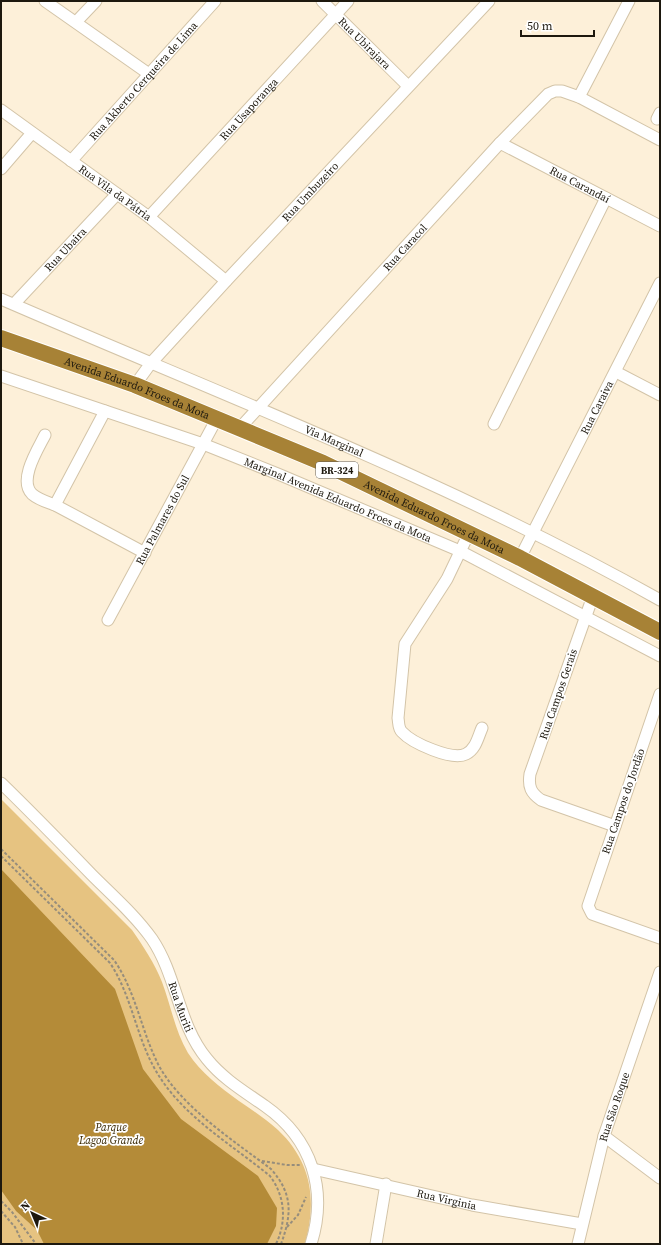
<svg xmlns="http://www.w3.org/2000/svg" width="661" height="1245" viewBox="0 0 661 1245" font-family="'Source Serif 4',serif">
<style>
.green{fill:#e6c381}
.water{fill:#b48b38}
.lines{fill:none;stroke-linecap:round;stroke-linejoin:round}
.minor-casing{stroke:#d3c4a8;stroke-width:13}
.highway-casing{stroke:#fff;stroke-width:18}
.path{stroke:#968d7c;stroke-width:2;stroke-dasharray:3 2;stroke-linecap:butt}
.minor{stroke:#fff;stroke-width:11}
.highway{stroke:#a78236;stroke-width:16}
.labels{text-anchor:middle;stroke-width:3.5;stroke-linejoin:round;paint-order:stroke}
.shield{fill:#fff;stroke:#615d56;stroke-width:1}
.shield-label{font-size:10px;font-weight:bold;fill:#1d180e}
.street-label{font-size:11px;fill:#1d180e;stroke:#fff}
.park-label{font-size:11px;font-style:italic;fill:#372601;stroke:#fff}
</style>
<rect width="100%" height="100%" fill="#fdf0d9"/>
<path class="green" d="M1,799l131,131c11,16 23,34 30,52 9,24 13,49 26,71 13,20 32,34 51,48 13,9 27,18 39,29 34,32 39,71 27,114h-304z"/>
<polygon class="water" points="1,869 115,989 143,1069 181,1119 258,1176 277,1208 276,1226 267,1244 44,1244 37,1230 16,1211 1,1190"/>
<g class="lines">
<defs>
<g id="minor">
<polyline points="45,1 149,74"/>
<path id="s1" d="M322,1l86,85"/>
<polyline points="76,22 96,1"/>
<polyline points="579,97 629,1"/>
<path id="s2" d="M1,110l148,107 77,64"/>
<polyline points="657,119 660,113"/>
<path id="s3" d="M500,143l160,83"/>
<path id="s4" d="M71,161l144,-160"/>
<polyline points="1,169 32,133"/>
<path id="s5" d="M149,217l199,-216"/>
<path id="s6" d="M1,299c221,96 448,182 659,301"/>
<path id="s7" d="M14,304l103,-110"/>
<polyline points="616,372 660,395"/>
<path id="s8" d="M1,376l202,68 75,30 182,77 200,105"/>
<path id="s9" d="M135,385l16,-22 75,-82 263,-280"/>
<polyline points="494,424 606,198"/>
<path id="s10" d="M239,429l261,-286 48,-49 7,-3h7l17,6 81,43"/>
<path d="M45,435c-7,14 -27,45 -13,59 7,6 15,8 23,11l90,48"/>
<polyline points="55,505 105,411"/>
<path d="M469,533l-22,46 -42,65 -7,74c1,5 0,10 4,14 10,11 50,29 64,22 10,-5 12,-17 16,-26"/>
<path id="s11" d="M520,558l140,-275"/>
<path d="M593,596l-63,178c-2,13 1,19 11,26l74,26"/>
<path id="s12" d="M108,620l108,-200"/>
<polyline points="660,694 588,906 592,914 660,938"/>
<path id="s13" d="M1,783c31,30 61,61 91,92 21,21 43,40 60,64 25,37 26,85 55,120 16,20 38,33 58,47 47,33 63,84 46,138"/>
<polyline points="604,1136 660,1178"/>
<path id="s14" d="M313,1169l159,36 110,19"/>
<polyline points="376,1244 386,1184"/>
<path id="s15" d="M578,1244l26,-108 56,-164"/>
</g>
<g id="highway">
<path id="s16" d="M1,338l134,47 188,78 197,95 140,74"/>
</g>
</defs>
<use href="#minor" class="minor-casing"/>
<use href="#highway" class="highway-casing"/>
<g class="path">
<path d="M1,849l113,111c22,32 27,70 44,104 22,42 76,77 113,105 22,25 21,45 10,75"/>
<path d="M1,856l109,107c22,33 26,74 46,108 26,45 75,73 114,105 15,20 17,45 6,68"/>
<polyline points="262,1161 287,1165 301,1165"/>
<polyline points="1,1201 12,1212 36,1244"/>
<polyline points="1,1211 15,1227 23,1244"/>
<polyline points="287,1227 298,1215 306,1197"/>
</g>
<use href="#minor" class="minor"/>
<use href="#highway" class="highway"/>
</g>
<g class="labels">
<rect class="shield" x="316" y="462" width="42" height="16" rx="3"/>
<g class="shield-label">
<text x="337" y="474">BR-324</text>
</g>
<g class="street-label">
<text dy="4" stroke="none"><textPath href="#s1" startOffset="60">Rua Ubirajara</textPath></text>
<text dy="4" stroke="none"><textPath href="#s4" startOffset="108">Rua Akberto Cerqueira de Lima</textPath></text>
<text dy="4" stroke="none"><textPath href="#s5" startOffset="147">Rua Usaporanga</textPath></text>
<text dy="4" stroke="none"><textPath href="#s3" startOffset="90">Rua Carandaí</textPath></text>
<text dy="4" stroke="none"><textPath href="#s9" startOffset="261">Rua Umbuzeiro</textPath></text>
<text dy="4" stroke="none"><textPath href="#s2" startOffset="141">Rua Vila da Pátria</textPath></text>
<text dy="4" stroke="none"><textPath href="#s10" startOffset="246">Rua Caracol</textPath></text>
<text dy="4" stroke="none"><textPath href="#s7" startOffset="75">Rua Ubaira</textPath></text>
<text dy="4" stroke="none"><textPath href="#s16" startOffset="145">Avenida Eduardo Froes da Mota</textPath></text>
<text dy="4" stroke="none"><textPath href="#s11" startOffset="169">Rua Caraiva</textPath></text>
<text dy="4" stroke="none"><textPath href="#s6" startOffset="362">Via Marginal</textPath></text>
<text dy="4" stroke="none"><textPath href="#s8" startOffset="359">Marginal Avenida Eduardo Froes da Mota</textPath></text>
<text dy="4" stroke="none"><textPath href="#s16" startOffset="469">Avenida Eduardo Froes da Mota</textPath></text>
<text dy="4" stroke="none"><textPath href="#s12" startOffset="114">Rua Palmares do Sul</textPath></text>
<text transform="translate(558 694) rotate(-71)" y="4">Rua Campos Gerais</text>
<text transform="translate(623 801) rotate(-71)" y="4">Rua Campos do Jordão</text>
<text dy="4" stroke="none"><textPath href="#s13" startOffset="291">Rua Muriti</textPath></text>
<text dy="4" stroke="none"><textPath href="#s15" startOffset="142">Rua São Roque</textPath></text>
<text dy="4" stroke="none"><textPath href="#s14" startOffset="137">Rua Virginia</textPath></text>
</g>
<g class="park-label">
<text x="111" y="1131">Parque<tspan x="111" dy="13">Lagoa Grande</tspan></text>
</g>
</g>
<rect width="661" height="1245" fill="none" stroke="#1d180e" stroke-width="4"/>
<g transform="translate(32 1213) rotate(316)" stroke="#ffffff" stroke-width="3" paint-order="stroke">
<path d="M0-3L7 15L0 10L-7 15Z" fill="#1d180e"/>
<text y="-6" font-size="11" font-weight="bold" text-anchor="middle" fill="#1d180e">N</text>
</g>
<path d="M521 30v6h73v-6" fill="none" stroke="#1d180e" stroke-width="2"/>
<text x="527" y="30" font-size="12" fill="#1d180e" stroke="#ffffff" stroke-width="3" paint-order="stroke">50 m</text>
</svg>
